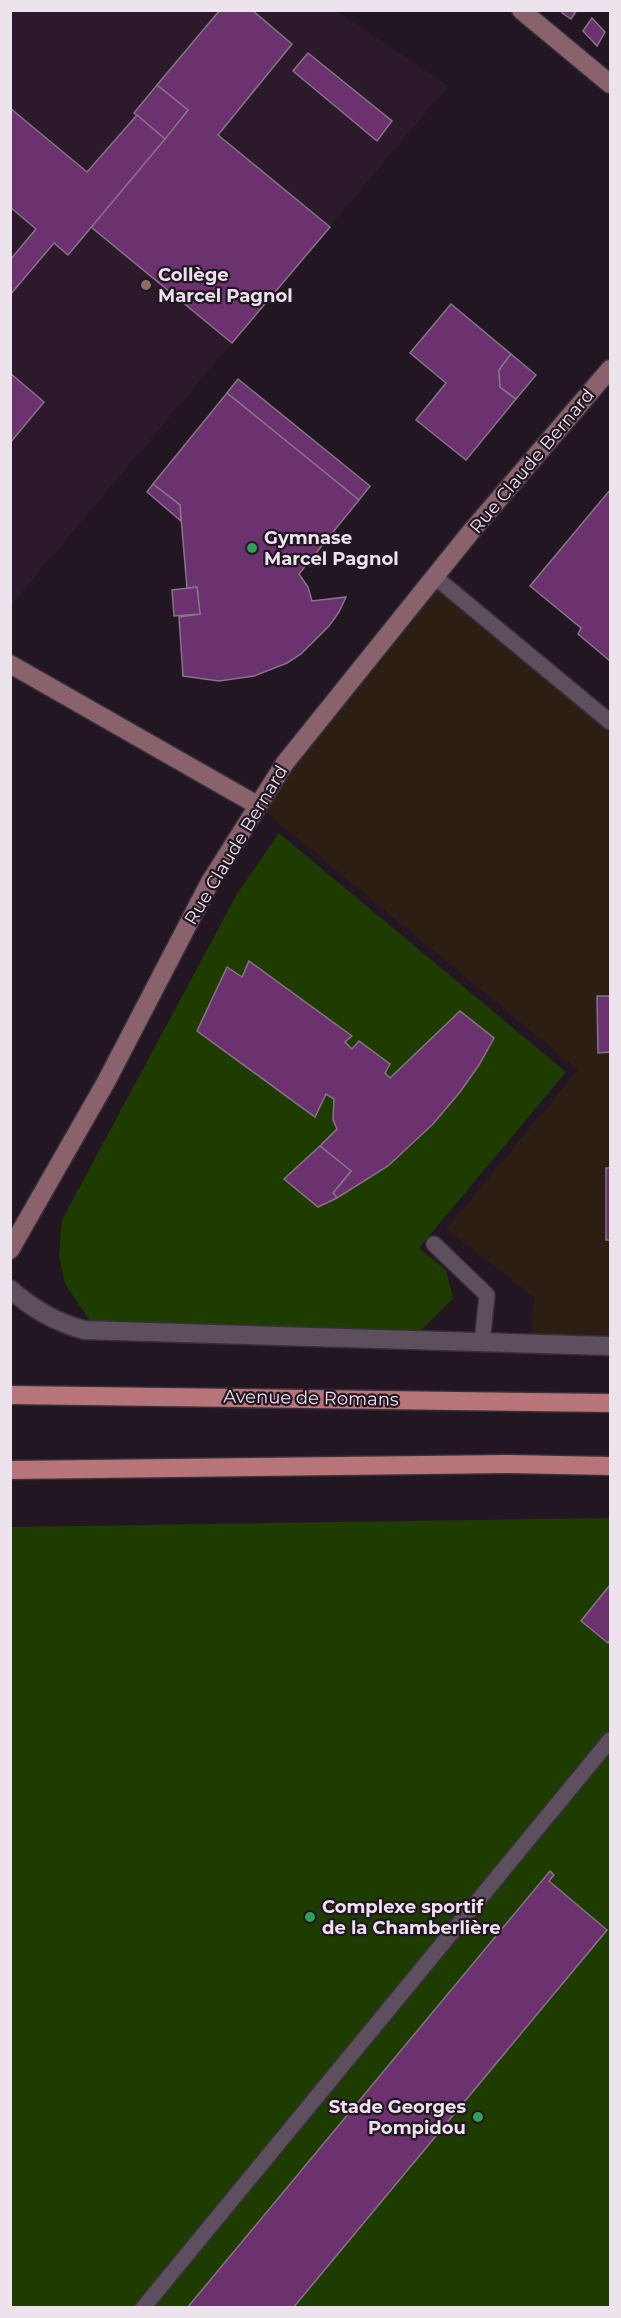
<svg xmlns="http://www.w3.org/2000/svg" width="621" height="2318" viewBox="0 0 621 2318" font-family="Montserrat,sans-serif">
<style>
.commercial{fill:#2d1e14}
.built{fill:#2c1a2c}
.green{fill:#1f3c00}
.building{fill:#6c316f;stroke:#857585;stroke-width:1.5}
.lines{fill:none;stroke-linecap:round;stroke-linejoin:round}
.lane-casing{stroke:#383039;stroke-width:18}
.street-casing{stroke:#383039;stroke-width:21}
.secondary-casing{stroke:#383039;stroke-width:21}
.primary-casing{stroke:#383039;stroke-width:21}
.lane{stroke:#5e4f5e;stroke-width:15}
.street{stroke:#5e4f5e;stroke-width:18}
.secondary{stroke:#8a626c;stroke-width:18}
.primary{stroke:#b77579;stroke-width:18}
.education-dot{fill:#8d6e63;stroke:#221623;stroke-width:2}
.leisure-dot{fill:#2e9e5b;stroke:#221623;stroke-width:2}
.labels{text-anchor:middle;stroke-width:4.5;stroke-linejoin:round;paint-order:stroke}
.poi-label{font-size:18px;font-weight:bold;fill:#ede3ed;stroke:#221623;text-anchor:start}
.street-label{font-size:18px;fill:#ede3ed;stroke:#221623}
</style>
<rect width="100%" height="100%" fill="#221623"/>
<polygon class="commercial" points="440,571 610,712 610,1345 531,1344 534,1297 446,1229 578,1070 257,805"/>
<polygon class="built" points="11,11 336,11 448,86 11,605"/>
<g class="green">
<polygon points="279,833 566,1072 419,1248 446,1270 453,1298 417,1334 93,1325 65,1284 59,1255 62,1220 237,894"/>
<polygon points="610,1518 610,2307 11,2307 11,1527"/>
</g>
<g class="building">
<polygon points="220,10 252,10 292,44 218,135 330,227 232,343 91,227 188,110 157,85"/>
<polygon points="564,10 577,10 571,19 562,13"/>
<polygon points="592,18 605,32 597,46 583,31"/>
<polygon points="308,53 392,121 377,141 293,71"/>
<polygon points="157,85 188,110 165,139 134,113"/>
<polygon points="10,108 87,172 137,115 165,139 68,255 54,243 10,295 10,260 36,229 10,207"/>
<polygon points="451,304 511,354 499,370 500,387 516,399 466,460 416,420 446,383 410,353"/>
<polygon points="511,354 536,375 516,399 500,387 499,370"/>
<polygon points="10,373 44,402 10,443"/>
<polygon points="238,379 370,486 359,500 227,393"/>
<polygon points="227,393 359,500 299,574 308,587 312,601 346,597 339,612 329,626 301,654 287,663 254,676 219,681 183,676 179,617 200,614 197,587 187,588 180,505 153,484"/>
<polygon points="153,484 180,505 181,521 147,492"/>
<polygon points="610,490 610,661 578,634 581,628 530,586"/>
<polygon points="197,587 200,614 174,616 172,590"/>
<polygon points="249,961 352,1036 345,1042 352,1049 359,1041 390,1064 385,1073 390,1078 460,1011 494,1038 479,1065 460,1092 433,1124 388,1166 337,1198 333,1193 351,1171 320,1146 337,1129 333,1120 334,1099 326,1094 315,1117 197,1031 227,967 242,977"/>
<polygon points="597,996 610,996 610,1072 610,1052 598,1053"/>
<polygon points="320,1146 351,1171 333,1193 337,1198 318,1207 284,1179"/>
<rect x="606" y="1168" width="4" height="72"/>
<polygon points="610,1585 610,1640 608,1643 581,1621"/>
<polygon points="550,1871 554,1875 549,1881 607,1930 293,2308 187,2308"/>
</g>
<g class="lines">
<defs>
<g id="lane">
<polyline points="435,577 610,722"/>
<polyline points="434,1244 487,1295 482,1343"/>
<polyline points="143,2308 610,1740"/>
</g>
<path id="street" d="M10,1289c23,20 45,33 74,41l526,16"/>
<g id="secondary">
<polyline points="521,10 610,84"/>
<polyline points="10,664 257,805"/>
<polyline points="10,1250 106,1082 210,882 285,763 469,534 610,369"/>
</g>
<g id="primary">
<polyline points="10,1395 610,1403"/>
<polyline points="10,1470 508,1464 610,1466"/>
</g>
</defs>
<use href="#lane" class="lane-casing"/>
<use href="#street" class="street-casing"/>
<use href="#secondary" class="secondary-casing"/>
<use href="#primary" class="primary-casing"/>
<use href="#lane" class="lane"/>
<use href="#street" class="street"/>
<use href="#secondary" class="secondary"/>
<use href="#primary" class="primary"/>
</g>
<circle class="education-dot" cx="146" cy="285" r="6"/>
<g class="leisure-dot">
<circle cx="252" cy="548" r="6"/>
<circle cx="310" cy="1917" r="6"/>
<circle cx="478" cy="2117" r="6"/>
</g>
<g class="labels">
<g class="poi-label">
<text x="158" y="281">Collège<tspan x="158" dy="21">Marcel Pagnol</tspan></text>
<text x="264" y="544">Gymnase<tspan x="264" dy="21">Marcel Pagnol</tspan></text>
<text x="322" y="1913">Complexe sportif<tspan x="322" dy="21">de la Chamberlière</tspan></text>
<text x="466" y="2113" text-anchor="end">Stade Georges<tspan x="466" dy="21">Pompidou</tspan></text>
</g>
<g class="street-label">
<text transform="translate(532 461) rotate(-50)" y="6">Rue Claude Bernard</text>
<text transform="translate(236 845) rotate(-59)" y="6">Rue Claude Bernard</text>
<text transform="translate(311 1398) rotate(1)" y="6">Avenue de Romans</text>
</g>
</g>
<rect width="621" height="2318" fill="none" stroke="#ede3ed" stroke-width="24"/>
</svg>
